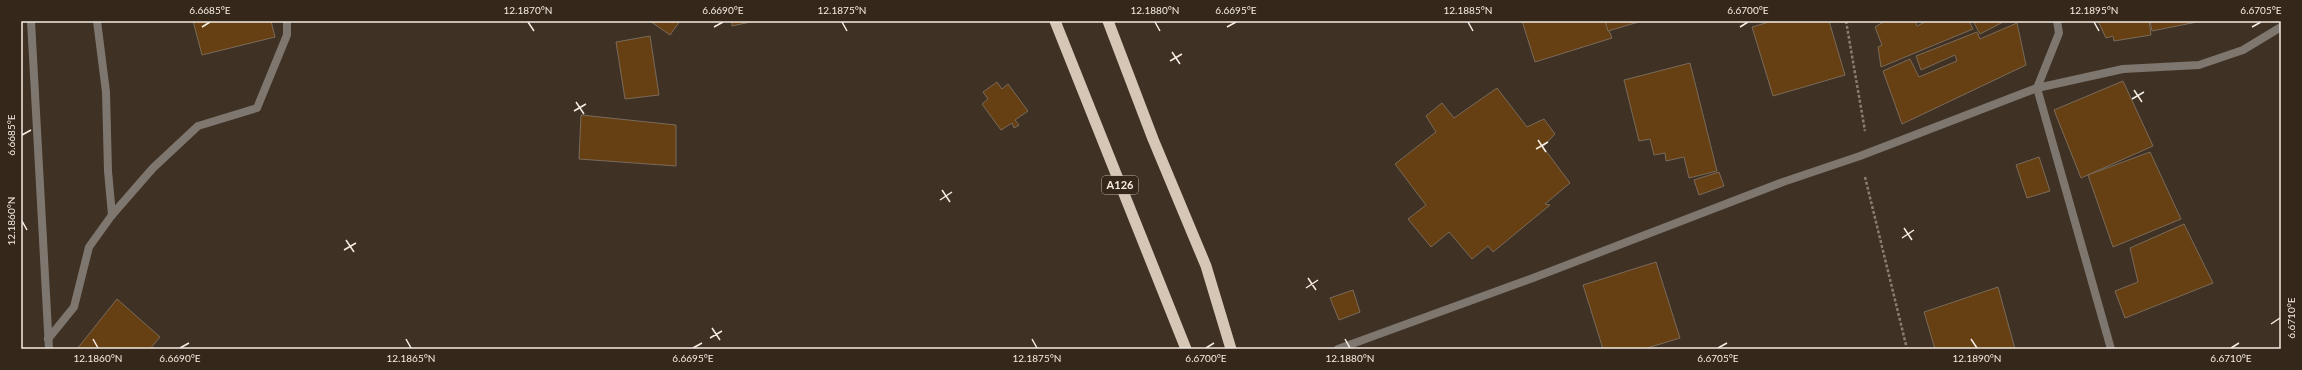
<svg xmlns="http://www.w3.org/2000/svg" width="2302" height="370" viewBox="0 0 2302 370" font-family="Lato,sans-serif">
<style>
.building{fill:#664013;stroke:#7a6a5a}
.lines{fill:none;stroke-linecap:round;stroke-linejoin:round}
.path{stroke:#897d71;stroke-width:2.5;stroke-dasharray:3 2;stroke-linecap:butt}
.minor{stroke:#7e7770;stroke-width:8}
.trunk{stroke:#d6c6b6;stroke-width:11}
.ticks{fill:none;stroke:#f6ede4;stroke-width:1.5}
.labels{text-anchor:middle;stroke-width:4;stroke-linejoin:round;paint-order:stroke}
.shield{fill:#352719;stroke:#bcb2a7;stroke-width:1}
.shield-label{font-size:11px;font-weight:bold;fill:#f6ede4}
.neatline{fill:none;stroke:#f6ede4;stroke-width:1.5}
.ticks-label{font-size:10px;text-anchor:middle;fill:#f6ede4}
</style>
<rect width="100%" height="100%" fill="#3f3123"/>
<g class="building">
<polygon points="193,21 271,21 275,37 202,55"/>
<polygon points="650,21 680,21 670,35"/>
<polygon points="732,21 755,21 732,26"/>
<polygon points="1522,21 1605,21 1612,38 1535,62"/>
<polygon points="1605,21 1642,21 1608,31"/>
<polygon points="1772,21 1829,21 1845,75 1773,96 1752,27"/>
<polygon points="1885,21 1915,21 1917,26 1927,21 1969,21 1973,29 1881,67 1878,47 1882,45 1875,27"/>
<polygon points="1973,21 2005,21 1980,34"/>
<polygon points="2098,21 2149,21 2151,35 2114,41 2113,36 2106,38"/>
<polygon points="2150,21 2202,21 2152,31"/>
<polygon points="2017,23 2026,65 1902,124 1883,71 1910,59 1919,77 1957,61 1955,55 1921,70 1916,56 1977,32 1980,39"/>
<polygon points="650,36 659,95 625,99 616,42"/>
<polygon points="1690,63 1717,171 1689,178 1684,157 1666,161 1665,153 1654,155 1650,139 1639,141 1624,80"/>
<polygon points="2123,81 2153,146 2081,178 2054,110"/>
<polygon points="997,82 1002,89 1008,84 1028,111 1015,120 1019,125 1014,128 1012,123 1001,130 982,104 988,99 983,92"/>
<polygon points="1497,88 1527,127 1544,119 1555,134 1543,147 1570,183 1545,204 1550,205 1493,252 1488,246 1472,259 1449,232 1431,247 1408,219 1426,205 1395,164 1436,132 1426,116 1442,103 1454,118"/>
<polygon points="581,115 676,125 676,166 579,159"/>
<polygon points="2150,152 2181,219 2113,247 2088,175"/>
<polygon points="2039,157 2050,191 2027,198 2016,165"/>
<polygon points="1719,172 1724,186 1699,195 1694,180"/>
<polygon points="2184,224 2213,283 2125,318 2115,291 2138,282 2130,248"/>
<polygon points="1656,262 1680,338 1644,349 1603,349 1583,285"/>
<polygon points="1998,287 2015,349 1935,349 1924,312"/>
<polygon points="1353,290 1360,312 1339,320 1330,298"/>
<polygon points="117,299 160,337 150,349 77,349"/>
</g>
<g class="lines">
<g class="path">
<polyline points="1846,21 1865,131"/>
<polyline points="1865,177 1907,349"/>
</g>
<g class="minor">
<polyline points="31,21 49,349"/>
<polyline points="97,21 106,92 108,171 112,215"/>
<polyline points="2057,21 2059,33 2037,88 2111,349"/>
<polyline points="48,339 74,307 89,247 112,215 153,168 198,126 257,108 287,35 287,21"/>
<polyline points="1338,349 1533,278 1783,182 1860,156 2037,88 2123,69 2199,65 2243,50 2281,27"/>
</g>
<g class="trunk">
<polyline points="1055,21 1186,349"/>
<polyline points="1108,21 1153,139 1206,266 1231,349"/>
</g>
</g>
<path class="ticks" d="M528,22l6,9M842,22l5,9M1155,22l5,9M1468,22l5,9M2094,22l5,9M202,27l8,-5M714,27l9,-5M1227,27l9,-5M1740,27l8,-5M2252,27l9,-5M1172,52l8,12M1170,61l12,-7M2134,90l8,12M2132,99l12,-7M576,102l8,12M574,111l12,-7M22,135l9,-5M1538,140l8,12M1536,149l12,-7M942,190l8,12M940,200l12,-8M22,221l5,9M1904,228l8,12M1902,238l12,-8M346,240l8,12M344,250l12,-7M1308,278l8,12M1306,288l12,-8M2271,324l9,-6M712,328l8,12M710,338l12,-7M93,339l5,9M406,339l5,9M1032,339l5,9M1345,339l5,9M1971,339l6,9M180,348l9,-5M693,348l9,-5M1206,348l8,-5M1718,348l9,-5M2231,348l8,-5"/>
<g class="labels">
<rect class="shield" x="1102" y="176" width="36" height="18" rx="3"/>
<g class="shield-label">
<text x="1120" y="189">A126</text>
</g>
</g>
<rect width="2302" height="370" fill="none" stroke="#352719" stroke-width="44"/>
<rect x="22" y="22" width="2258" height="326" class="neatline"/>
<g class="ticks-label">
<text x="210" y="14">6.6685°E</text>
<text x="528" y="14">12.1870°N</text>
<text x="723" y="14">6.6690°E</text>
<text x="842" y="14">12.1875°N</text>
<text x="1155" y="14">12.1880°N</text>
<text x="1236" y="14">6.6695°E</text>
<text x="1468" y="14">12.1885°N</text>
<text x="1748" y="14">6.6700°E</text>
<text x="2094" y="14">12.1895°N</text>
<text x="2261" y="14">6.6705°E</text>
<text transform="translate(11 135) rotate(-90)" y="4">6.6685°E</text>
<text transform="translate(11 221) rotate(-90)" y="4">12.1860°N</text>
<text transform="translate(2291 318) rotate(-90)" y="4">6.6710°E</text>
<text x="98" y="362">12.1860°N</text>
<text x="180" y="362">6.6690°E</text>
<text x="411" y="362">12.1865°N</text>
<text x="693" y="362">6.6695°E</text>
<text x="1037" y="362">12.1875°N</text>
<text x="1206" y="362">6.6700°E</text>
<text x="1350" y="362">12.1880°N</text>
<text x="1718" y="362">6.6705°E</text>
<text x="1977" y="362">12.1890°N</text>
<text x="2231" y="362">6.6710°E</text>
</g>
</svg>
